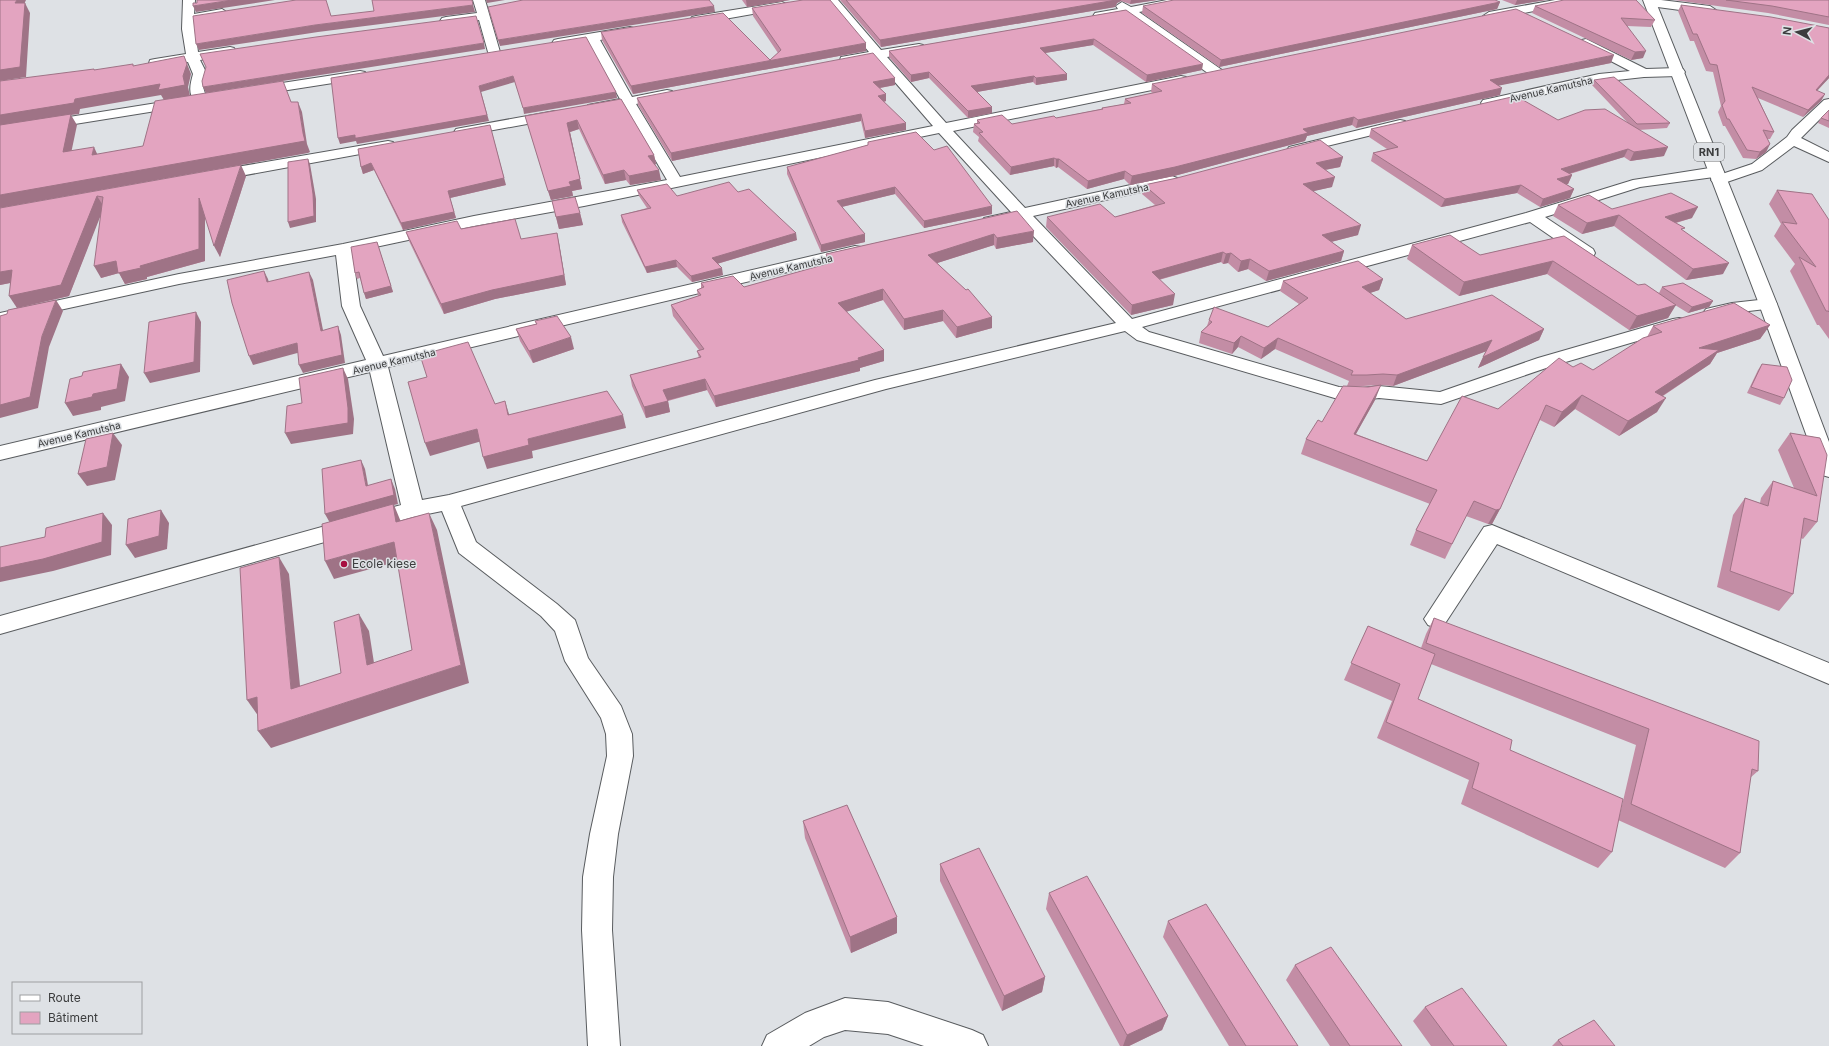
<svg xmlns="http://www.w3.org/2000/svg" width="1829" height="1046" viewBox="0 0 1829 1046" font-family="Inter,sans-serif">
<style>
.lines{fill:none;stroke-linecap:round;stroke-linejoin:round}
.street-casing{stroke:#595c5f;stroke-width:2}
.highway-casing{stroke:#595c5f;stroke-width:2}
.street{fill:#fff;fill-rule:evenodd}
.highway{fill:#fff;fill-rule:evenodd}
.wall{fill:#c38da5;fill-rule:evenodd}
.shaded-wall{fill:#9f7386}
.building{fill:#e3a4c0;stroke:#9f7386}
.poi-dot{fill:#a70f41;stroke:#dee1e5;stroke-width:1.5}
.labels{text-anchor:middle;stroke-width:3;stroke-linejoin:round;paint-order:stroke}
.far-street-label{font-size:10px;fill:#3c3d3e;stroke:#dee1e5}
.shield{fill:#dee1e5;stroke:#6d6e70;stroke-width:1}
.shield-label{font-size:11px;font-weight:bold;fill:#3c3d3e}
.poi-label{font-size:12px;fill:#3c3d3e;stroke:#dee1e5;text-anchor:start}
</style>
<rect width="100%" height="100%" fill="#dee1e5"/>
<g class="lines">
<defs>
<g id="street">
<path d="M183,0h12l-1,14 28,-5 6,4 -6,4 -28,4 4,31 32,-5 4,1 2,3 -2,3 -4,1 -30,5 7,14 -4,13 4,13 -2,3h-10c-7,-10 -5,-18 -2,-29l-5,-12 -33,5 -5,-1 -1,-3 1,-3 5,-1 31,-5 -4,-25z"/>
<polygon points="473,0 485,0 500,52 498,55 490,55 488,52 479,20 446,25 442,24 440,21 442,18 446,17 477,13"/>
<path d="M826,0h12l43,50 38,-6 4,1 2,3 -2,3 -36,6 59,66 235,-47 5,1 2,3 -2,3 -5,1 -228,47 72,77 147,-32 5,2 3,3 -3,3 -144,32 99,103 394,-106 107,-33 83,-13 5,2 3,3 -2,2 30,-10 35,-27 5,-7 32,-30 5,-1v11l-28,28 28,14v10l-35,-16 -32,24 -38,13 -5,2 -5,-2 -3,-3 3,-3 -74,10 -95,30 48,32 2,4 -2,4 -6,1 -6,-1 -51,-35 -388,105 7,5 190,55 24,1 16,-2 61,6 98,-34 135,-39 6,-1 6,1 3,4 -3,4 -133,39 -111,38 -62,-6 -16,2 -25,-1 -201,-59 -12,-9 -239,58 -425,117 15,36 81,62 18,16 13,38 33,48 11,28 1,22 -15,78 -5,43 -1,53 8,116h-32l-6,-116 1,-53 7,-43 17,-78 -1,-22 -5,-16 -36,-57 -10,-30 -14,-15 -82,-63 -17,-42 -29,6 -413,117v-18l401,-111 -31,-133 -370,88v-14l366,-86 -24,-54 -6,-51 -157,29 -179,39v-10l179,-39 164,-30 131,-28 193,-36 -43,-74 -31,6 -5,-1 -2,-3 2,-3 32,-6 -32,-57 -30,5 -4,-1 -2,-3 2,-3 4,-1 72,-12 4,1 2,3 -2,3 -34,6 32,57 35,-7 5,1 2,3 -2,3 -36,7 44,73 253,-51 -58,-67 -29,5 -5,-1 -1,-3 1,-3 28,-5zM939,133l72,79 -27,6 -2,3 2,3 6,2 28,-6 98,103 -241,57 -426,115 -27,5 -34,-133 467,-111 6,-1 2,-4 -2,-4 -6,-1 -472,110 -23,-50 -8,-54 122,-26 110,-20z"/>
<polygon points="1167,0 1192,0 1186,3 1139,12 1222,70 1224,73 1222,76 1212,76 1126,15 1099,20 1093,16 1095,13 1118,9 1116,6 1122,2 1131,7"/>
<polygon points="1555,0 1580,0 1574,3 1489,20 1483,16 1489,12"/>
<polygon points="1646,0 1661,0 1710,6 1716,10 1710,14 1650,6 1646,4 1644,2"/>
<polygon points="782,2 786,4 788,6 786,8 696,24 692,23 690,20 692,17 696,16"/>
<polygon points="1586,39 1646,69 1678,68 1683,69 1685,72 1683,75 1678,76 1644,77 1599,82 1488,107 1483,106 1481,103 1483,100 1488,99 1599,74 1630,71 1582,46 1580,43 1582,40"/>
<polygon points="360,71 365,72 367,75 365,78 256,95 251,94 249,91 251,88 256,87"/>
<polygon points="182,99 187,100 189,103 187,106 0,136 0,128"/>
<polygon points="555,111 560,112 562,115 560,118 461,136 456,135 454,132 456,129 461,128"/>
<polygon points="1400,120 1405,121 1407,124 1405,127 1294,154 1289,153 1287,150 1289,147"/>
<polygon points="388,141 393,142 395,145 393,148 213,181 208,179 205,176 208,173 213,171"/>
<polygon points="1768,299 1774,300 1777,304 1774,308 1732,313 1712,318 1706,317 1703,313 1706,309 1732,303"/>
<polygon points="1492,525 1829,663 1829,684 1497,544 1444,625 1436,628 1428,625 1424,619 1428,613 1484,527"/>
<polygon points="845,998 888,1002 972,1030 983,1035 988,1046 924,1046 888,1034 845,1030 824,1037 809,1046 762,1046 767,1035 805,1013"/>
</g>
<polygon id="highway" points="1643,0 1655,0 1777,304 1829,442 1829,477 1822,475 1819,470 1759,304"/>
</defs>
<use href="#street" class="street-casing"/>
<use href="#highway" class="highway-casing"/>
<use href="#street" class="street"/>
<use href="#highway" class="highway"/>
</g>
<g class="wall">
<polygon points="742,0 790,0 747,7"/>
<polygon points="840,0 1157,0 1130,4 1121,1 1117,3 1115,7 881,47"/>
<polygon points="1502,0 1546,0 1515,5"/>
<polygon points="1674,0 1829,0 1829,25 1768,13"/>
<polygon points="1500,2 1497,9 1219,67 1142,13 1143,6"/>
<polygon points="1681,5 1829,28 1829,78 1817,91 1825,94 1821,101 1803,117 1758,98 1774,132 1770,139 1767,139 1770,144 1766,152 1756,159 1743,158 1725,126 1723,126 1718,112 1721,106 1713,72 1706,71 1694,41 1690,41 1678,11"/>
<polygon points="1535,6 1655,20 1651,27 1627,26 1643,58 1631,60 1532,13"/>
<polygon points="752,8 866,51 633,94 602,40 601,32 770,60 778,53 753,16"/>
<polygon points="1126,10 1202,70 1146,82 1093,45 1045,53 1067,80 1036,85 1033,82 977,92 992,107 992,113 968,118 929,78 911,82 889,57 889,51"/>
<polygon points="1611,63 1499,85 1500,95 1356,128 1352,125 1307,136 1305,141 1174,176 1130,185 1124,179 1087,189 1058,167 1056,168 1054,166 1010,175 978,141 979,137 973,132 974,124 977,123 977,120 1012,124 1056,118 1101,109 1102,108 1124,104 1125,99 1153,93 1151,92 1152,84"/>
<polygon points="895,78 895,85 880,88 886,94 886,101 884,102 906,130 865,138 861,121 672,161 638,105 637,98"/>
<polygon points="1594,80 1670,123 1667,128 1639,130 1664,156 1630,161 1624,157 1570,174 1572,175 1568,184 1566,184 1574,189 1570,198 1540,207 1517,193 1441,207 1371,161 1373,153 1387,149 1369,137 1371,129 1558,120 1628,123 1592,85"/>
<polygon points="621,99 654,155 656,164 655,165 661,180 630,185 626,180 605,184 579,129 570,132 582,189 572,191 573,196 551,200 525,116"/>
<polygon points="1829,110 1829,128 1818,123 1821,118"/>
<polygon points="868,142 992,214 924,228 895,194 842,207 865,242 821,252 787,174 787,167 868,145"/>
<polygon points="358,149 506,185 450,198 456,218 403,230 374,170 363,174 361,167"/>
<polygon points="1343,157 1340,167 1325,170 1332,187 1313,191 1358,235 1331,242 1344,251 1341,261 1266,281 1248,269 1238,272 1228,263 1223,264 1221,262 1159,280 1173,305 1131,315 1046,227 1047,217 1115,217 1155,205 1142,194 1144,185 1177,178"/>
<polygon points="246,176 220,257 205,216 205,261 147,277 147,279 125,284 119,273 101,278 101,213 69,296 17,308 10,283 0,285 0,208"/>
<polygon points="637,190 677,196 738,192 797,240 717,264 723,275 692,282 677,267 647,273 622,222 621,215 647,208 639,196"/>
<polygon points="1777,190 1829,220 1829,339 1819,325 1817,325 1790,271 1795,264 1774,236 1781,224 1769,204"/>
<polygon points="552,201 580,213 583,225 559,229"/>
<polygon points="1558,205 1612,209 1692,218 1676,223 1723,274 1686,280 1614,226 1582,234 1553,216"/>
<polygon points="1017,211 1033,242 996,249 994,245 937,263 992,317 992,328 956,338 943,321 904,330 883,300 846,312 884,350 884,361 860,368 860,371 716,407 707,390 668,401 670,412 646,418 632,386 630,375 699,358 697,351 699,350 673,316 671,305 698,296 697,290 701,288 701,283 744,287 827,264 826,254"/>
<polygon points="461,229 521,239 559,243 566,285 495,299 444,314 409,241 406,232"/>
<polygon points="1564,236 1638,285 1659,293 1662,287 1713,301 1709,307 1688,313 1675,305 1668,318 1629,330 1547,274 1459,296 1407,259 1412,245 1480,255"/>
<polygon points="379,248 393,292 366,299 360,278 357,279 355,273"/>
<polygon points="1383,279 1379,290 1370,293 1406,319 1544,329 1539,340 1478,368 1486,351 1393,386 1379,385 1363,386 1347,386 1349,381 1275,349 1261,359 1238,347 1232,354 1199,343 1201,332 1207,326 1209,320 1268,327 1299,304 1280,291 1283,281"/>
<polygon points="535,321 574,349 533,363 520,341 516,329 536,324"/>
<polygon points="1770,325 1760,339 1717,353 1710,364 1663,396 1657,412 1619,436 1575,409 1554,427 1540,420 1500,509 1492,524 1488,524 1466,516 1445,559 1410,545 1416,530 1430,504 1301,454 1306,439 1322,422 1368,387 1375,400 1356,434 1427,461 1498,409 1573,367 1593,370 1647,337 1653,326"/>
<polygon points="1762,364 1784,398 1780,405 1747,393 1758,370"/>
<polygon points="1790,433 1820,438 1817,522 1803,539 1801,538 1793,594 1779,611 1717,587 1733,515 1745,498 1760,503 1761,498 1773,481 1794,488 1778,450"/>
<path d="M1434,618l324,153 -8,7 -10,75 -15,15 -107,-48 -6,32 -14,16 -137,-64 8,-24 -92,-42 15,-37 -48,-21 24,-54 53,22 5,-14zM1431,664l205,81 -16,69 -110,-64 -92,-51z"/>
<polygon points="803,821 897,933 851,953 805,838"/>
<polygon points="940,864 1045,977 1042,992 1002,1011 940,881"/>
<polygon points="1049,893 1168,1016 1162,1030 1129,1046 1120,1046 1046,909"/>
<polygon points="1168,921 1298,1046 1229,1046 1163,937"/>
<polygon points="1295,965 1402,1046 1330,1046 1286,980"/>
<polygon points="1425,1007 1507,1046 1431,1046 1413,1021"/>
<polygon points="1558,1040 1615,1046 1552,1046"/>
</g>
<g class="shaded-wall">
<polygon points="17,0 26,0 20,13 15,3"/>
<polygon points="232,0 275,0 196,12 193,6"/>
<polygon points="486,0 505,0 487,3"/>
<polygon points="746,0 790,0 747,7"/>
<polygon points="1116,0 1121,0 1121,1 1117,3 1115,7 881,47 880,40"/>
<polygon points="1131,0 1157,0 1130,4"/>
<polygon points="1517,0 1546,0 1515,5"/>
<polygon points="1500,2 1497,9 1219,67 1221,60"/>
<polygon points="25,3 30,13 26,77 0,81 0,70"/>
<polygon points="473,5 475,12 318,32 199,50 196,44 315,25"/>
<polygon points="714,6 715,12 500,46 498,40"/>
<polygon points="1094,39 1093,45 1039,54 1040,48"/>
<polygon points="484,43 485,49 206,93 203,87"/>
<polygon points="866,43 866,51 633,94 631,86"/>
<polygon points="1646,51 1643,58 1631,60 1635,52"/>
<polygon points="1614,55 1611,63 1487,88 1490,80"/>
<polygon points="184,56 191,74 188,87 190,96 164,100 161,95 80,109 79,114 71,115 77,125 69,163 0,126 0,115 183,76"/>
<polygon points="1203,64 1202,70 1146,82 1147,75"/>
<polygon points="929,72 929,78 911,82 911,75"/>
<polygon points="1067,74 1067,80 1036,85 1036,78"/>
<polygon points="1829,75 1829,78 1811,97 1816,90"/>
<polygon points="513,76 515,82 481,92 489,121 357,144 356,141 340,144 338,138 479,86"/>
<polygon points="1034,76 1033,82 971,93 971,86"/>
<polygon points="895,78 895,85 874,89 873,82"/>
<polygon points="1502,88 1500,95 1356,128 1358,120"/>
<polygon points="616,92 617,98 524,114 523,108"/>
<polygon points="886,94 886,101 878,103 878,96"/>
<polygon points="1825,94 1821,101 1803,117 1808,110"/>
<polygon points="298,102 302,112 307,144 310,152 308,153 0,208 0,195 303,133"/>
<polygon points="992,107 992,113 968,118 968,111"/>
<polygon points="861,114 861,121 672,161 671,153"/>
<polygon points="1354,117 1352,125 1307,136 1305,141 1174,176 1130,185 1132,176 1303,129"/>
<polygon points="577,120 579,129 570,132 582,189 572,191 573,196 551,200 548,191 569,182 567,123"/>
<polygon points="906,123 906,130 865,138 865,131"/>
<polygon points="490,125 506,185 450,198 456,218 403,230 401,223 448,191"/>
<polygon points="1770,144 1766,152 1756,159 1760,152"/>
<polygon points="94,147 99,158 92,155"/>
<polygon points="1668,147 1664,156 1630,161 1634,152"/>
<polygon points="1628,149 1624,157 1558,177 1561,169"/>
<polygon points="654,155 656,164 650,166 648,156"/>
<polygon points="1343,157 1340,167 1313,172 1316,163"/>
<polygon points="1054,158 1054,166 1010,175 1011,167"/>
<polygon points="308,159 310,164 316,199 316,222 290,228 288,222"/>
<polygon points="1056,159 1059,159 1058,167 1056,168"/>
<polygon points="371,163 374,170 363,174 361,167"/>
<polygon points="241,165 246,176 220,257 214,246"/>
<polygon points="624,170 626,180 605,184 603,175"/>
<polygon points="659,170 661,180 630,185 629,176"/>
<polygon points="1125,171 1124,179 1087,189 1088,181"/>
<polygon points="1572,175 1568,184 1553,187 1557,179"/>
<polygon points="1335,177 1332,187 1301,194 1303,184"/>
<polygon points="1521,185 1517,193 1441,207 1445,199"/>
<polygon points="895,187 895,194 837,208 837,201"/>
<polygon points="1574,189 1570,198 1540,207 1543,199"/>
<polygon points="97,196 104,207 69,296 17,308 9,296"/>
<polygon points="199,198 205,209 205,261 147,277 147,279 125,284 119,273 101,278 94,266 116,261 140,266"/>
<polygon points="992,206 992,214 924,228 924,221"/>
<polygon points="1698,207 1692,218 1660,227 1665,217"/>
<polygon points="580,213 583,225 559,229 556,217"/>
<polygon points="1619,215 1614,226 1582,234 1587,223"/>
<polygon points="1361,225 1358,235 1319,245 1322,235"/>
<polygon points="1034,231 1033,242 996,249 997,238"/>
<polygon points="557,233 559,243 566,285 495,299 444,314 441,304"/>
<polygon points="796,233 797,240 713,265 712,258"/>
<polygon points="865,234 865,242 821,252 821,245"/>
<polygon points="994,234 994,245 928,266 928,255"/>
<polygon points="377,242 393,292 366,299 364,293"/>
<polygon points="1344,251 1341,261 1266,281 1269,271"/>
<polygon points="1223,252 1221,262 1150,282 1152,272"/>
<polygon points="1231,253 1228,263 1223,264 1226,254"/>
<polygon points="1250,259 1248,269 1238,272 1241,261"/>
<polygon points="676,260 677,267 647,273 645,267"/>
<polygon points="1553,261 1547,274 1459,296 1464,282"/>
<polygon points="1729,263 1723,274 1686,280 1693,269"/>
<polygon points="722,268 723,275 692,282 691,276"/>
<polygon points="12,270 20,281 0,285 0,272"/>
<polygon points="264,271 268,279 271,290 267,282"/>
<polygon points="309,272 313,280 325,340 321,331"/>
<polygon points="1383,279 1379,290 1358,297 1362,287"/>
<polygon points="883,289 883,300 839,314 838,303"/>
<polygon points="1175,294 1173,305 1131,315 1132,305"/>
<polygon points="56,300 63,311 49,347 38,408 0,418 0,405 42,336"/>
<polygon points="1713,301 1709,307 1688,313 1692,307"/>
<polygon points="1676,305 1668,318 1629,330 1637,316"/>
<polygon points="943,310 943,321 904,330 904,319"/>
<polygon points="196,312 201,322 200,372 150,383 144,373"/>
<polygon points="992,317 992,328 956,338 957,327"/>
<polygon points="1770,325 1760,339 1717,353 1710,364 1647,406 1655,392 1699,348"/>
<polygon points="338,326 341,335 345,363 303,373 299,365"/>
<polygon points="1544,329 1539,340 1478,368 1483,357"/>
<polygon points="1241,336 1238,347 1232,354 1234,343"/>
<polygon points="571,337 574,349 533,363 529,351"/>
<polygon points="1278,338 1275,349 1261,359 1264,348"/>
<polygon points="1492,340 1487,351 1393,386 1397,375"/>
<polygon points="297,343 301,352 253,365 249,356"/>
<polygon points="884,350 884,361 860,368 860,371 716,407 714,396"/>
<polygon points="121,364 129,377 125,401 101,407 101,410 73,416 65,403 93,394"/>
<polygon points="343,368 348,379 354,419 353,434 291,444 285,433"/>
<polygon points="705,379 707,390 665,401 663,390"/>
<polygon points="1381,385 1375,400 1348,448 1354,434"/>
<polygon points="1582,395 1575,409 1554,427 1562,412"/>
<polygon points="1666,398 1657,412 1619,436 1628,421"/>
<polygon points="505,401 509,414 512,427 508,415"/>
<polygon points="668,401 670,412 646,418 644,407"/>
<polygon points="623,415 626,428 532,451 533,458 487,469 483,457 528,439"/>
<polygon points="477,429 482,441 430,456 425,443"/>
<polygon points="113,433 122,445 115,480 87,486 78,474"/>
<polygon points="361,460 365,469 370,496 366,486"/>
<polygon points="391,479 395,489 398,504 394,505 401,522 330,523 325,514"/>
<polygon points="1500,509 1492,524 1488,524 1496,510"/>
<polygon points="161,510 169,523 167,549 135,558 126,545"/>
<polygon points="103,513 112,525 111,555 53,571 0,582 0,568"/>
<polygon points="429,513 437,530 469,683 271,748 258,731 461,665"/>
<polygon points="394,542 403,560 334,579 325,561"/>
<polygon points="279,557 289,574 302,706 291,689"/>
<polygon points="359,614 369,631 377,682 367,665"/>
<polygon points="257,697 259,717 247,700"/>
<polygon points="897,917 897,933 851,953 850,937"/>
<polygon points="1045,977 1042,992 1002,1011 1004,996"/>
<polygon points="1168,1016 1162,1030 1129,1046 1123,1046 1127,1035"/>
</g>
<g class="building">
<polygon points="0,0 17,0 15,3 25,3 20,67 0,70"/>
<polygon points="197,0 232,0 193,6 193,3 197,3"/>
<polygon points="296,0 326,0 331,16 374,11 372,0 472,0 473,5 315,25 196,44 193,16"/>
<polygon points="523,0 709,0 714,6 498,40 488,7"/>
<polygon points="803,0 830,0 866,43 631,86 601,32 723,13 770,60 781,50 752,8"/>
<polygon points="846,0 1116,0 880,40"/>
<polygon points="1174,0 1495,0 1500,2 1221,60 1143,6"/>
<polygon points="1564,0 1636,0 1655,20 1621,18 1646,51 1635,52 1535,6"/>
<polygon points="1726,0 1829,0 1829,17 1772,6"/>
<polygon points="1681,5 1771,17 1829,28 1829,75 1816,90 1825,94 1808,110 1752,87 1774,132 1763,130 1770,144 1760,152 1747,150 1729,119 1727,119 1722,105 1725,101 1717,65 1710,64 1697,34 1693,34"/>
<polygon points="1516,9 1614,55 1490,80 1502,88 1358,120 1354,117 1303,129 1308,133 1175,167 1132,176 1125,171 1088,181 1059,159 1056,159 1054,158 1011,167 979,133 983,132 974,124 980,123 977,120 1002,115 1012,124 1054,116 1056,118 1103,109 1102,108 1131,103 1125,99 1162,91 1152,84"/>
<polygon points="1126,10 1203,64 1147,75 1094,39 1040,48 1067,74 1036,78 1034,76 971,86 992,107 968,111 929,72 911,75 889,51"/>
<polygon points="476,16 484,43 203,87 202,81 206,67 200,54 316,37"/>
<polygon points="586,37 616,92 523,108 513,76 479,86 487,115 357,138 355,138 355,135 338,138 331,78"/>
<polygon points="873,53 895,78 873,82 886,94 878,96 906,123 865,131 861,114 671,153 637,98"/>
<polygon points="184,56 187,64 183,76 185,85 158,90 160,84 75,99 74,103 0,115 0,81 94,69 94,70 133,64 133,66"/>
<polygon points="1614,77 1670,123 1637,124 1594,80"/>
<polygon points="283,81 291,102 298,102 303,133 305,141 0,195 0,125 71,114 63,152 94,147 92,155 143,146 155,101"/>
<polygon points="1516,96 1558,120 1585,110 1605,109 1668,147 1634,152 1628,149 1561,169 1572,175 1557,179 1574,189 1543,199 1521,185 1445,199 1373,153 1398,147 1371,129"/>
<polygon points="621,99 654,155 648,156 659,170 629,176 624,170 603,175 577,120 567,123 580,179 569,182 571,186 548,191 525,116"/>
<polygon points="1829,110 1829,121 1821,118"/>
<polygon points="490,125 504,178 448,191 454,212 401,223 371,163 361,167 358,149"/>
<polygon points="916,132 934,150 947,146 992,206 924,221 895,187 837,201 865,234 821,245 787,167 868,145 868,142"/>
<polygon points="1320,140 1343,157 1316,163 1335,177 1303,184 1361,225 1322,235 1344,251 1269,271 1250,259 1241,261 1231,253 1226,254 1223,252 1152,272 1175,294 1132,305 1047,217 1100,204 1115,217 1165,203 1144,185 1177,178"/>
<polygon points="308,159 313,194 314,216 288,222 288,162"/>
<polygon points="241,165 214,246 199,198 199,249 140,266 141,268 118,273 116,261 94,266 103,197 97,196 61,285 9,296 12,270 0,272 0,208"/>
<polygon points="729,182 738,192 749,189 796,233 712,258 722,268 691,276 676,260 645,267 621,215 651,208 637,190 667,184 677,196"/>
<polygon points="1777,190 1812,194 1829,220 1829,312 1828,311 1826,311 1799,257 1816,267 1782,222 1797,224"/>
<polygon points="1671,193 1698,207 1665,217 1685,228 1681,229 1729,263 1693,269 1619,215 1587,223 1558,205 1589,195 1612,209"/>
<polygon points="575,197 580,213 556,217 552,201"/>
<polygon points="1017,211 1034,231 997,238 994,234 928,255 966,290 968,289 992,317 957,327 943,310 904,319 883,289 838,303 884,350 858,358 859,360 714,396 705,379 663,390 668,401 644,407 630,375 701,357 697,351 704,349 671,305 701,295 697,290 704,287 701,283 733,276 744,287 830,263 826,254"/>
<polygon points="515,219 521,239 557,233 564,275 492,290 441,304 406,232 457,221 461,229"/>
<polygon points="1450,235 1480,255 1564,236 1638,285 1645,284 1676,305 1637,316 1553,261 1464,282 1412,245"/>
<polygon points="377,242 391,286 364,293 359,272 355,273 351,247"/>
<polygon points="1358,261 1383,279 1362,287 1406,319 1492,295 1544,329 1483,357 1492,340 1397,375 1383,374 1367,375 1351,375 1353,371 1278,338 1264,348 1241,336 1234,343 1201,332 1212,322 1209,320 1214,307 1268,327 1308,298 1283,281"/>
<polygon points="264,271 267,282 309,272 321,331 338,326 342,355 299,365 297,343 249,356 232,303 227,280"/>
<polygon points="1683,283 1713,301 1692,307 1662,287"/>
<polygon points="56,300 42,336 30,397 0,405 0,316 7,314 8,310"/>
<polygon points="1734,303 1770,325 1699,348 1719,350 1655,392 1666,398 1628,421 1582,395 1562,412 1546,405 1500,509 1496,510 1474,501 1452,544 1416,530 1437,490 1306,439 1318,420 1322,422 1343,386 1368,387 1381,385 1354,434 1427,461 1462,396 1498,409 1559,358 1573,367 1581,363 1593,370 1643,338 1662,332 1653,326"/>
<polygon points="196,312 194,362 144,373 149,322"/>
<polygon points="557,316 571,337 529,351 516,329 537,324 535,321"/>
<polygon points="468,342 495,404 505,401 508,415 607,391 623,415 528,439 529,445 483,457 477,429 425,443 408,382 427,377 420,355"/>
<polygon points="121,364 117,389 93,394 92,397 65,403 70,379 82,376 83,372"/>
<polygon points="1762,364 1787,367 1792,380 1784,398 1751,387"/>
<polygon points="343,368 348,408 348,423 285,433 287,406 302,403 299,378"/>
<polygon points="113,433 107,467 78,474 86,439"/>
<polygon points="1790,433 1820,438 1827,455 1817,522 1804,518 1793,594 1730,571 1745,498 1768,506 1773,481 1817,496"/>
<polygon points="361,460 366,486 391,479 394,495 325,514 322,469"/>
<polygon points="393,504 396,522 429,513 461,665 258,731 257,697 247,700 240,568 279,557 291,689 341,673 334,622 359,614 367,665 412,650 394,542 325,561 322,524"/>
<polygon points="161,510 159,536 126,545 128,519"/>
<polygon points="103,513 102,542 43,559 0,568 0,547 45,537 46,528"/>
<polygon points="1434,618 1759,741 1758,771 1752,769 1740,853 1631,804 1649,729 1426,643"/>
<polygon points="1368,626 1435,654 1418,699 1512,740 1510,750 1623,799 1612,852 1472,788 1479,763 1386,722 1400,684 1351,663"/>
<polygon points="847,805 897,917 850,937 803,821"/>
<polygon points="979,848 1045,977 1004,996 940,864"/>
<polygon points="1087,876 1168,1016 1127,1035 1049,893"/>
<polygon points="1206,904 1298,1046 1246,1046 1168,921"/>
<polygon points="1331,947 1402,1046 1350,1046 1295,965"/>
<polygon points="1462,988 1507,1046 1454,1046 1425,1007"/>
<polygon points="1594,1020 1615,1046 1563,1046 1558,1040"/>
</g>
<circle class="poi-dot" cx="344" cy="564" r="4"/>
<g class="labels">
<g class="far-street-label">
<text transform="translate(1551 89) rotate(-13)" y="4">Avenue Kamutsha</text>
<text transform="translate(1107 195) rotate(-12)" y="4">Avenue Kamutsha</text>
<text transform="translate(791 267) rotate(-13)" y="4">Avenue Kamutsha</text>
<text transform="translate(394 361) rotate(-13)" y="4">Avenue Kamutsha</text>
<text transform="translate(79 434) rotate(-13)" y="4">Avenue Kamutsha</text>
</g>
<rect class="shield" x="1694" y="143" width="30" height="18" rx="3"/>
<g class="shield-label">
<text x="1709" y="156">RN1</text>
</g>
<g class="poi-label">
<text x="352" y="568">Ecole kiese</text>
</g>
</g>
<rect x="12" y="982" width="130" height="52" fill="#dee1e5" stroke="#9d9fa2"/>
<rect x="20" y="995" width="20" height="6" fill="#ffffff" stroke="#9d9fa2"/>
<text x="48" y="1002" font-size="12" fill="#3c3d3e">Route</text>
<rect x="20" y="1012" width="20" height="12" fill="#e3a4c0" stroke="#9d9fa2"/>
<text x="48" y="1022" font-size="12" fill="#3c3d3e">Bâtiment</text>
<g transform="translate(1797 32) rotate(277)" stroke="#dee1e5" stroke-width="3" paint-order="stroke">
<path d="M0-3L7 15L0 10L-7 15Z" fill="#3c3d3e"/>
<text y="-6" font-size="11" font-weight="bold" text-anchor="middle" fill="#3c3d3e">N</text>
</g>
</svg>
